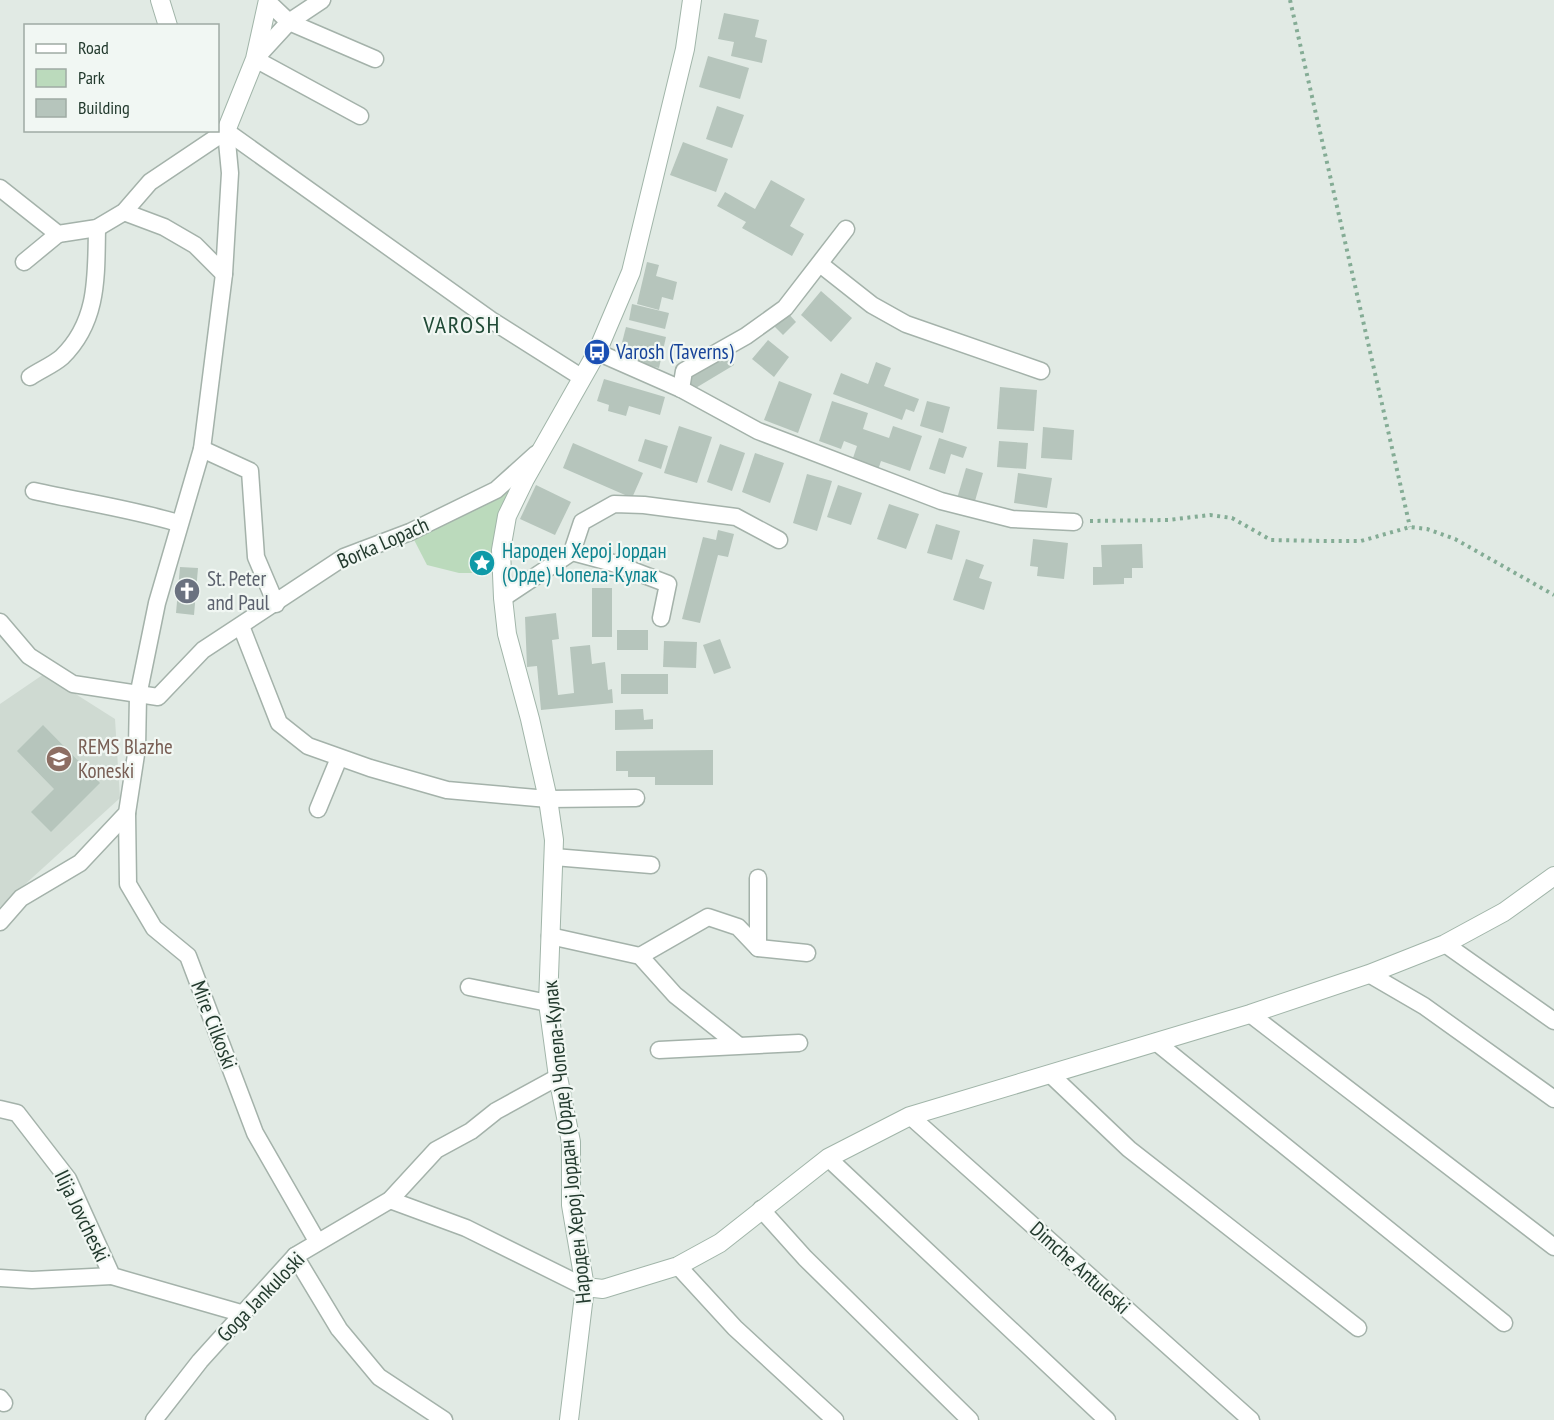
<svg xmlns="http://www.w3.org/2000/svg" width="1554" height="1420" viewBox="0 0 1554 1420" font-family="'PT Sans Narrow',sans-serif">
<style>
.built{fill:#cfdad2}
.green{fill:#bbdabc}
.building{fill:#b6c5bc}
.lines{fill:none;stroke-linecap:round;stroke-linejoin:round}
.street-casing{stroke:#a4b2aa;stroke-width:19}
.secondary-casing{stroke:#a1b5a9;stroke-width:20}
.path{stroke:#84ac95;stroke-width:4;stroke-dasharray:3 4.5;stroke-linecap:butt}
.street{stroke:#fff;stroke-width:16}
.secondary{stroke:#fff;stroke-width:18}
.labels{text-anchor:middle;stroke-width:4.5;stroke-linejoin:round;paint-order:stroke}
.transit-label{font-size:21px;fill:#164399;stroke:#f1f7f3;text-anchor:start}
.street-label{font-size:21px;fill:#233a2e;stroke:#f1f7f3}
.culture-label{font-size:21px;fill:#0d838f;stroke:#f1f7f3;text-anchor:start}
.worship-label{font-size:21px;fill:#5b616d;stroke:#f1f7f3;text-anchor:start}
.education-label{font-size:21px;fill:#785e54;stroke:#f1f7f3;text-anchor:start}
.quarter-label{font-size:24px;letter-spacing:1.5px;fill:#204a36;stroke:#f1f7f3}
</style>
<rect width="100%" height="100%" fill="#e1eae4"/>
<polygon class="built" points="44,674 115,719 120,798 0,907 0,704"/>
<polygon class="green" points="525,479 502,573 459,573 427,565 410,532"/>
<g class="building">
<polygon points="724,13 759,20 755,37 767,40 762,63 731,56 734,42 718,39"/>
<polygon points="708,56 749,68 740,99 699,87"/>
<polygon points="717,106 744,115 732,148 706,139"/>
<polygon points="683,142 728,159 716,192 670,175"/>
<polygon points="771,180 805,199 790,226 804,234 792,256 742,228 746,222 717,206 725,192 755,209"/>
<polygon points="647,262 659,265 656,276 677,282 673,300 662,297 659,310 637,304"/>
<polygon points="821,291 852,318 831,342 801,315"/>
<polygon points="632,304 669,313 665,329 629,320"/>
<polygon points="787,312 796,322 783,335 774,326"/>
<polygon points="626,327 666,337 659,368 618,358"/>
<polygon points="768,340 789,357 774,377 752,359"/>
<polygon points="727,353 734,365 694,389 686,377"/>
<polygon points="876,362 891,368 884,386 919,399 914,412 906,409 902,420 833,394 841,373 868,384"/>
<polygon points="604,379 665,397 660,415 629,406 626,416 608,411 609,405 597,401"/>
<polygon points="779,381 812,394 798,433 764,420"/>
<polygon points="1000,387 1037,390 1034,431 997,429"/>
<polygon points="832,401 868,413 863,429 889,438 893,426 922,436 910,471 881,461 878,470 852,461 857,446 844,441 841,449 819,441"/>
<polygon points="927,401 950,407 943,433 920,426"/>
<polygon points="679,426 712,437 697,483 664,473"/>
<polygon points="1043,427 1074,430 1072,460 1041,458"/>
<polygon points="939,438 967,447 963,458 951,454 945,474 929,469"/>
<polygon points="645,439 668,446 661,469 638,461"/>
<polygon points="999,441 1028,443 1026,469 997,467"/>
<polygon points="573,443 643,473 632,498 563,468"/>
<polygon points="720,444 745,453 732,491 707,482"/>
<polygon points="755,453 784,463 770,503 742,492"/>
<polygon points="966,468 983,473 973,508 956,502"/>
<polygon points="1018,473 1052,478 1047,508 1014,503"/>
<polygon points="807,474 832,481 817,531 793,523"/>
<polygon points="536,485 571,502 555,535 520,519"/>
<polygon points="838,485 862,493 851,525 827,517"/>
<polygon points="889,504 919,514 906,549 877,539"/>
<polygon points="936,524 960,531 952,560 927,553"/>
<polygon points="718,530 734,534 728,557 718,555 700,623 682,619 703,537 716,540"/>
<polygon points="1033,539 1068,543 1064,579 1037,576 1038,567 1030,566"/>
<polygon points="1142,544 1143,568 1132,568 1132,578 1124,578 1124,584 1093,585 1093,567 1102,567 1101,545"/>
<polygon points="966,559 984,565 979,578 992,582 984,610 953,600"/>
<polygon points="180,567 198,568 194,615 176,613"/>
<rect x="592" y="588" width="20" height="49"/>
<polygon points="556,613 559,639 552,640 558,695 574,693 570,647 590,645 592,664 605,662 608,690 612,689 613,703 541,710 537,666 527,667 525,617"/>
<rect x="617" y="630" width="31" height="20"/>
<polygon points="720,639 731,668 714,674 703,645"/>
<polygon points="664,641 697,642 696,668 663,667"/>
<rect x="621" y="674" width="47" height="20"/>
<polygon points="643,709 644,720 653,719 653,729 615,730 615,710"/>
<polygon points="43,725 100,783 51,832 31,812 54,789 17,751"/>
<polygon points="713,750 713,785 655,785 655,777 628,777 628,771 616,771 616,751"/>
</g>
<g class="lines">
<defs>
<g id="street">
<polyline points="322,0 289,22 255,59 360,116"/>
<polyline points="268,2 289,22 375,59"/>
<polyline points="226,131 491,320 581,377"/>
<polyline points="0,188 58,234 97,228 124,212 150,182 226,131"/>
<polyline points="124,212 164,227 195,245 224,274"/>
<polyline points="24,262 58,234"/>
<polyline points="820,264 872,305 906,324 1041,371"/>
<polyline points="597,352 681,389 758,431 941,501 1012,519 1074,522"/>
<path d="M30,377c10,-7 23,-12 32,-20 37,-36 34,-82 35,-129"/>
<polyline points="681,389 684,371 746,336 785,308 846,229"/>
<polyline points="202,449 250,471 256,557 276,604"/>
<path d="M34,491c49,11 97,18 144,32"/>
<polyline points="572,552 582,522 614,504 644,505 736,517 779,540"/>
<polyline points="503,598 572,552 613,563 668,584 661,618"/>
<polyline points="0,622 29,656 73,684 158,697 203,650 344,557 410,532 496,490 536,454"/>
<polyline points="241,626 279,723 308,746 370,768 447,790 548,799 636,798"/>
<polyline points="318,809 339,758"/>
<polyline points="127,813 128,884 154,928 188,956 255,1133 317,1241"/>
<polyline points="554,857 651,865"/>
<polyline points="758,878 758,948"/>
<polyline points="0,922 21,898 80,863 127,813 137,748 138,696 157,603 202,449 224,274 230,173 226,131"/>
<polyline points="550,936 640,956 675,995 738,1045"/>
<polyline points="1445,944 1554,1021"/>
<polyline points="640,956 708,917 738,927 758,948 807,953"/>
<polyline points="1369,974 1424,1006 1554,1099"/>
<polyline points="469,987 548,1003"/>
<polyline points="1250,1014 1554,1247"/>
<polyline points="1156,1042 1504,1323"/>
<polyline points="659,1050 799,1043"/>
<polyline points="1050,1074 1129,1149 1358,1328"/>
<polyline points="0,1109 17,1113 68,1179 112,1276 244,1314"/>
<polyline points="910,1116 1251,1420"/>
<polyline points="828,1158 1107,1420"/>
<polyline points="390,1200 466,1228 585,1287"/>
<polyline points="761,1209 805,1258 970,1420"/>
<polyline points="295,1256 339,1329 379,1377 444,1420"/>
<polyline points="678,1266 735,1328 835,1420"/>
<polyline points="0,1278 32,1280 112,1276"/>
<polyline points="0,1398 4,1403"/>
<polyline points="154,1420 200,1361 295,1256 390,1200 436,1150 471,1131 496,1111 558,1077"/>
</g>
<g id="secondary">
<polyline points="160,0 168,26"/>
<polyline points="226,131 255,59 268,0"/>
<polyline points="585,1287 603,1289 678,1266 720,1243 828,1158 910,1116 1250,1014 1369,974 1445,944 1504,912 1554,876"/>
<polyline points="569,1420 585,1287 571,1205 571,1142 558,1077 548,1003 554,840 548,799 530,719 507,634 503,598 501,550 507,516 525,479 597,352 631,272 685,49 692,0"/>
</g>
</defs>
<use href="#street" class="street-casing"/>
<use href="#secondary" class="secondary-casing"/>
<g class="path">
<polyline points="1290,0 1410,527"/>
<polyline points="1090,521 1168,520 1210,515 1232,518 1271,540 1325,541 1361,541 1410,527 1427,529 1455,539 1554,595"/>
</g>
<use href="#street" class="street"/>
<use href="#secondary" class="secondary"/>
</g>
<defs>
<symbol id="bus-disc" viewBox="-11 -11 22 22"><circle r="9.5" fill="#1a4fb4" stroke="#f1f7f3"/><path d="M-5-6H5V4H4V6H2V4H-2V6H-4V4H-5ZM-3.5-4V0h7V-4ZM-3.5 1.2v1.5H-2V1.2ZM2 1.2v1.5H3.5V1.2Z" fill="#fff"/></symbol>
<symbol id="sight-disc" viewBox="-11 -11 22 22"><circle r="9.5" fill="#0f9aa8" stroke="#f1f7f3"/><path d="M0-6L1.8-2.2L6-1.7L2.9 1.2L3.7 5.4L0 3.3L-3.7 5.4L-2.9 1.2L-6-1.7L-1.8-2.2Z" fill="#fff"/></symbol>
<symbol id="church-disc" viewBox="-11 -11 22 22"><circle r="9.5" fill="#6b7280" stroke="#f1f7f3"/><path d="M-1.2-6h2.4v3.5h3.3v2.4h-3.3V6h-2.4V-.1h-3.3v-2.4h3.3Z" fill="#fff"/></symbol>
<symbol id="school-disc" viewBox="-11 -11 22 22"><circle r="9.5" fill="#8d6e63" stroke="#f1f7f3"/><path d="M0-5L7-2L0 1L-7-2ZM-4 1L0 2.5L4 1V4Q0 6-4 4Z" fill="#fff"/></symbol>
</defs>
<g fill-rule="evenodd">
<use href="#bus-disc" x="582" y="337" width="30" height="30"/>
<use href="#sight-disc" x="467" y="548" width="30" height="30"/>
<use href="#church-disc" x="172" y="576" width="30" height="30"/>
<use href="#school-disc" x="44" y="744" width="30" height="30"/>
</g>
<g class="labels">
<g class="transit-label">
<text x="616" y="359">Varosh (Taverns)</text>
</g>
<g class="street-label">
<text transform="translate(383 543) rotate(-24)" y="7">Borka Lopach</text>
<text transform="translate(214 1025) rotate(69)" y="7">Mire Cilkoski</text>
<text transform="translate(567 1142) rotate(-96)" y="7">Народен Херој Јордан (Орде) Чопела-Кулак</text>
<text transform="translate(82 1216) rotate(64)" y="7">Ilija Jovcheski</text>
<text transform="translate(1080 1268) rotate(42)" y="7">Dimche Antuleski</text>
<text transform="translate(261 1297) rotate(-46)" y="7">Goga Jankuloski</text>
</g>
<g class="culture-label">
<text x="502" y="558">Народен Херој Јордан<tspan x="502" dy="24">(Орде) Чопела-Кулак</tspan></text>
</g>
<g class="worship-label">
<text x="207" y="586">St. Peter<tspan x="207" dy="24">and Paul</tspan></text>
</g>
<g class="education-label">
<text x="78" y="754">REMS Blazhe<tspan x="78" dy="24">Koneski</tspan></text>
</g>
<g class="quarter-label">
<text x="462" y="333">VAROSH</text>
</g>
</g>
<rect x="24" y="24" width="195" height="108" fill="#f1f7f3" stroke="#9faba4" stroke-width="1.5"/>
<rect x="36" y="44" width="30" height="9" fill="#ffffff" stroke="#9faba4" stroke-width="1.5"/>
<text x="78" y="54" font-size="18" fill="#233a2e">Road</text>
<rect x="36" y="69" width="30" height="18" fill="#bbdabc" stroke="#9faba4" stroke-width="1.5"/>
<text x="78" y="84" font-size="18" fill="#233a2e">Park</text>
<rect x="36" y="99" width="30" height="18" fill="#b6c5bc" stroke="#9faba4" stroke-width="1.5"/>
<text x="78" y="114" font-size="18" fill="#233a2e">Building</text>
</svg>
